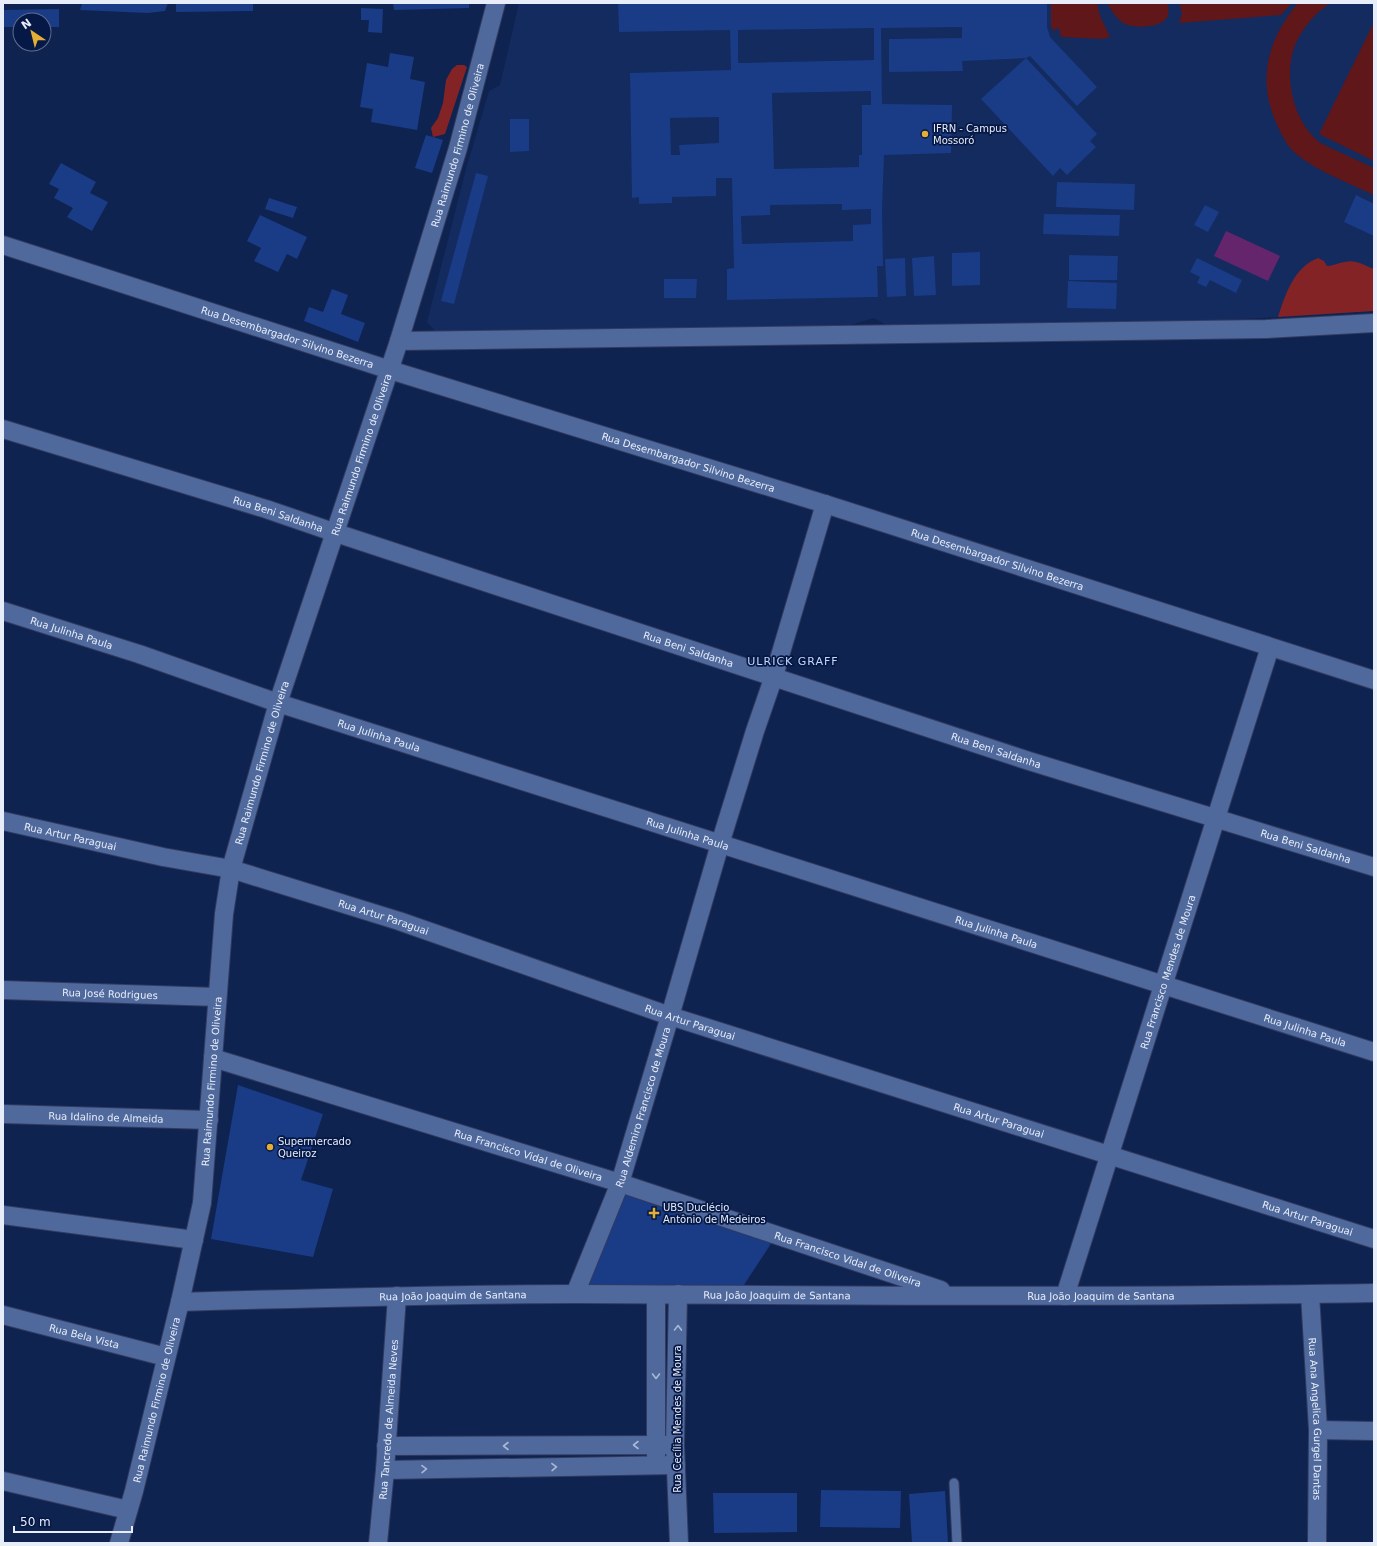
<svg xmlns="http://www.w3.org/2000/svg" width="1377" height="1546" viewBox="0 0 1377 1546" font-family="'DejaVu Sans',sans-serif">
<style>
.built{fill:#132b5f}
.green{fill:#5f1719}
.forest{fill:#842326}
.water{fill:#65256d}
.building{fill:#1a3b86;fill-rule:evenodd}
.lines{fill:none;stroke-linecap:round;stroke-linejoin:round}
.service-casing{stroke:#333a5f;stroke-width:11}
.minor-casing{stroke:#333a5f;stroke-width:20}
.service{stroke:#4f699c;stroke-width:9}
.minor{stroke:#4f699c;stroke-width:18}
.oneway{stroke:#aab8d4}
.poi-dot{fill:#e3ae35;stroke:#061845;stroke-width:1.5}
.labels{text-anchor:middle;stroke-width:3.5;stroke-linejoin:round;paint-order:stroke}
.poi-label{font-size:10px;fill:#e7edf9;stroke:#061845;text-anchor:start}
.street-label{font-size:10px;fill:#e7edf9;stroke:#061845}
.neighbourhood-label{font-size:11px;letter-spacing:1px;fill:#c5d7fa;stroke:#061845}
</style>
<rect width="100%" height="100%" fill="#0e2350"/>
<polygon class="built" points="519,3 1374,3 1374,311 1228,320 891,328 874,318 840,328 435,331 427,322 466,169 489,91 500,85"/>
<g class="green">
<polygon points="1051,3 1097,3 1100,16 1110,37 1102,39 1061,37 1058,27 1055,31 1051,27"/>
<path d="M1107,3h61c0,4 1,9 0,12 -4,13 -32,14 -43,9 -7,-3 -14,-14 -18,-21z"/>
<polygon points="1179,3 1292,3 1281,15 1179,23 1182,13"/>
<path d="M1298,3h32c-13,9 -23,20 -31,34 -18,31 -8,82 20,105 4,3 11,5 16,8 13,6 26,12 39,18v27c-23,-11 -62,-26 -80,-43 -7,-6 -12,-17 -16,-25 -22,-46 -11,-87 20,-124z"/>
<polygon points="1374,22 1374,161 1319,134"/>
</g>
<g class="forest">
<polygon points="457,65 464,65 467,67 445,134 433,137 431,128 438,118 443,103 446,80 452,69"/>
<path d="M1318,258l6,3 3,5c10,-1 20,-7 29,-4 6,1 12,5 18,7v42l-96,6c7,-22 16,-50 40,-59z"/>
</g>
<polygon class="water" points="1226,231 1280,256 1268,281 1214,256"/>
<g class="building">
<polygon points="82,3 168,3 165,11 148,13 80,10"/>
<polygon points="176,3 253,3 253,11 176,12"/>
<polygon points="393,3 469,3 469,8 394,10"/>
<path d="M618,3h429v24l3,10 47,50 -20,19 -47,-50 -4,2 -64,3 1,10 -74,1v-33l73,-1v-11l-81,1 1,76 70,1 -1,48 -67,2 -2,54 1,57h-6l1,31 -151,3v-31l7,-1 -2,-90h-16v18l-44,1v6l-33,1v-7l-7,1 -2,-125 101,-3 -1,-40 -111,2zM874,28v32l-136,3v-33zM871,91v14h-9v50h-3v12l-85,2 -2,-76zM719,117v26l-40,2 1,10h-9l-1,-37zM842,204v6l29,-1v15l-18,1v16l-111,3 -1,-28 29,-1v-10z"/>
<polygon points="361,8 383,9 382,33 368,32 369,20 361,20"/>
<polygon points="59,9 59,27 44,27 44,20 20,20 20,27 3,27 3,10"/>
<polygon points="390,53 414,57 410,79 425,82 417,130 371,122 373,109 360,107 367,63 388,67"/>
<polygon points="1026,58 1097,134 1090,141 1096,147 1067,175 1060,168 1053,176 981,99"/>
<polygon points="510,119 529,119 529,151 510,152"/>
<polygon points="426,135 443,140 432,173 415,168"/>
<polygon points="61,163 96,182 90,193 108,202 92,231 67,217 73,208 54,198 59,189 49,184"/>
<polygon points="476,173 488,176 454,304 441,301"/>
<polygon points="1057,182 1135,184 1134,210 1056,207"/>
<polygon points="1356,195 1374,204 1374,236 1344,222"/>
<polygon points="269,198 297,207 293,218 265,209"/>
<polygon points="1205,205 1219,212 1208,232 1194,225"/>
<polygon points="1044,214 1120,215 1119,236 1043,234"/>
<polygon points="260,215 307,237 297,259 287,254 278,272 254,261 261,248 247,241"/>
<polygon points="980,252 980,285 952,286 952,253"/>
<polygon points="1069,255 1118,256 1117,280 1069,280"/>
<polygon points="934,256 936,295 914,296 912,258"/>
<polygon points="905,258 906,296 887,297 885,259"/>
<polygon points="1197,258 1242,280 1236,293 1210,280 1206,287 1197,283 1200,277 1190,272"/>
<polygon points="664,279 697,279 696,298 664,298"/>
<polygon points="1068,281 1117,283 1116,309 1067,308"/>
<polygon points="332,289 348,295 341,314 365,323 358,342 304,321 309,307 323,312"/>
<polygon points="238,1085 323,1114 301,1180 333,1189 313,1257 211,1239"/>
<polygon points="621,1186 774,1239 742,1288 580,1291"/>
<polygon points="821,1490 901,1491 900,1528 820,1527"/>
<polygon points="945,1491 948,1543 912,1543 909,1494"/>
<polygon points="713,1493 797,1493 797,1532 714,1533"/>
</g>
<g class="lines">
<defs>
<polyline id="service" points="954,1483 957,1543"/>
<g id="minor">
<path id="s1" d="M3,245l387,125 435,134 549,176"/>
<polyline points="399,341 1266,329 1374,323"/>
<path id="s2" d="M3,429l263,80 70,24 693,228 345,106"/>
<path id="s3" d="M3,611l136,43 139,49 1096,349"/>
<path id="s4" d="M3,821l160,36 68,12 168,52 271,95 704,223"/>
<path id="s5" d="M3,990l214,7"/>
<path id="s6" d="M213,1058l407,125 321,107"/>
<path id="s7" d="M3,1114l206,6"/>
<polyline points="3,1215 194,1240"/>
<path id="s8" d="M575,1294l45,-111 50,-167 50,-172 35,-113 19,-55 51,-172"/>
<polyline points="678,1294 675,1445 679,1543"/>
<path id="s9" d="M1310,1294l8,136 -1,113"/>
<path id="s10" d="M1065,1296l205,-649"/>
<path id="s11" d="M180,1302c132,-4 264,-8 396,-8 266,1 532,4 798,-1"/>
<path id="s12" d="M3,1315l163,42"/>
<polyline points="1318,1430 1374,1431"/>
<polyline points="386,1446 675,1445"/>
<polyline points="656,1456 656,1295"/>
<polyline points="385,1470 676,1465"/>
<polyline points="3,1481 128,1510"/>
<path id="s13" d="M119,1543l15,-52 46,-189 22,-99 22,-289 7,-45 47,-166 121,-362 59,-193 38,-145"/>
<path id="s14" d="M378,1543l7,-73 12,-174"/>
</g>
</defs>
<use href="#service" class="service-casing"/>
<use href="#minor" class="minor-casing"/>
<use href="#service" class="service"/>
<use href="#minor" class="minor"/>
</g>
<defs><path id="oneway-chevron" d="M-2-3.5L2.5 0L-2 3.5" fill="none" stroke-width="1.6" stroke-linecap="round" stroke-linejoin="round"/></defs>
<g class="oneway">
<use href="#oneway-chevron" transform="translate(678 1328) rotate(-89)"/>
<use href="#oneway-chevron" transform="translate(656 1376) rotate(90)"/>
<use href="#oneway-chevron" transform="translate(636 1445) rotate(180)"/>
<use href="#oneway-chevron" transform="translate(506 1446) rotate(180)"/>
<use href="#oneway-chevron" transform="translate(554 1467) rotate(-1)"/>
<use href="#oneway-chevron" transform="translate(424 1469) rotate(-1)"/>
</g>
<g class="poi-dot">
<circle cx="925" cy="134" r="4"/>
<circle cx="270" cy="1147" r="4"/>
<path d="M652 1207h4v4h4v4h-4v4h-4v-4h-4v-4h4z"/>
</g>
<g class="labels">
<g class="poi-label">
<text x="933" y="132">IFRN - Campus<tspan x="933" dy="12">Mossoró</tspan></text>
<text x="278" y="1145">Supermercado<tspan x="278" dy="12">Queiroz</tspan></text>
<text x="663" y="1211">UBS Duclécio<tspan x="663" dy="12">Antônio de Medeiros</tspan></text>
</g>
<g class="street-label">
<text dy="4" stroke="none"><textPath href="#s13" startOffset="1444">Rua Raimundo Firmino de Oliveira</textPath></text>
<text dy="4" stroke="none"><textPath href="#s1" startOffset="299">Rua Desembargador Silvino Bezerra</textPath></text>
<text dy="4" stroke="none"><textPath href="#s13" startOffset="1120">Rua Raimundo Firmino de Oliveira</textPath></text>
<text dy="4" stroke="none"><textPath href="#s1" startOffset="719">Rua Desembargador Silvino Bezerra</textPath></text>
<text dy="4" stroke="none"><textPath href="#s2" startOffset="288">Rua Beni Saldanha</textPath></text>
<text dy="4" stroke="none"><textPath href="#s1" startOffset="1043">Rua Desembargador Silvino Bezerra</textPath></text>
<text dy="4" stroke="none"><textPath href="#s3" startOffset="72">Rua Julinha Paula</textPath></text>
<text dy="4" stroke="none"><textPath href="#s2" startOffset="720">Rua Beni Saldanha</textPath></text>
<text dy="4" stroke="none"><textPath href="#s3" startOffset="396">Rua Julinha Paula</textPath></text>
<text dy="4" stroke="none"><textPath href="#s2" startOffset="1044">Rua Beni Saldanha</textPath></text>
<text dy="4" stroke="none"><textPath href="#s13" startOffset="796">Rua Raimundo Firmino de Oliveira</textPath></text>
<text dy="4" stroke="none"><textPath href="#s3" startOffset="720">Rua Julinha Paula</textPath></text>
<text dy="4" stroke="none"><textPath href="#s4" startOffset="69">Rua Artur Paraguai</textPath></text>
<text dy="4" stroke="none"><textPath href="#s2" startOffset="1368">Rua Beni Saldanha</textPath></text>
<text dy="4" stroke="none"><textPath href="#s4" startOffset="393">Rua Artur Paraguai</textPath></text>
<text dy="4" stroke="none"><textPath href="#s3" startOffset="1044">Rua Julinha Paula</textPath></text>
<text dy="4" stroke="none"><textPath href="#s10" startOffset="340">Rua Francisco Mendes de Moura</textPath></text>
<text dy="4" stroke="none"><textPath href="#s5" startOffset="107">Rua José Rodrigues</textPath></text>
<text dy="4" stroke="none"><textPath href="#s4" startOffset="717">Rua Artur Paraguai</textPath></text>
<text dy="4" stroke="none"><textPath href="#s3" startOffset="1368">Rua Julinha Paula</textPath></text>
<text dy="4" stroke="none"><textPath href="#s13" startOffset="472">Rua Raimundo Firmino de Oliveira</textPath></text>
<text dy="4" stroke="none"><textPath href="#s8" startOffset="199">Rua Aldemiro Francisco de Moura</textPath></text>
<text dy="4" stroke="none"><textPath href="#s7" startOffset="103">Rua Idalino de Almeida</textPath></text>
<text dy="4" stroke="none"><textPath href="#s4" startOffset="1041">Rua Artur Paraguai</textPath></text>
<text dy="4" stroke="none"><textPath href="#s6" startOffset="330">Rua Francisco Vidal de Oliveira</textPath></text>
<text dy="4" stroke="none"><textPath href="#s4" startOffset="1365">Rua Artur Paraguai</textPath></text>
<text dy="4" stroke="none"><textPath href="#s6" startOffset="666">Rua Francisco Vidal de Oliveira</textPath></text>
<text dy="4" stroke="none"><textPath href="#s11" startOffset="273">Rua João Joaquim de Santana</textPath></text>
<text dy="4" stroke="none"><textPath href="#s11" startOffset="597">Rua João Joaquim de Santana</textPath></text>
<text dy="4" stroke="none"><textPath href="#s11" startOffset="921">Rua João Joaquim de Santana</textPath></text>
<text dy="4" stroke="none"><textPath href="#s12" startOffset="84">Rua Bela Vista</textPath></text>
<text dy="4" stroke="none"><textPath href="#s13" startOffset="148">Rua Raimundo Firmino de Oliveira</textPath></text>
<text dy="4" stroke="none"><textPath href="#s14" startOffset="124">Rua Tancredo de Almeida Neves</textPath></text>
<text transform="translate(677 1419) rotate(-90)" y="4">Rua Cecília Mendes de Moura</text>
<text dy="4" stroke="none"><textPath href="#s9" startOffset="125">Rua Ana Angelica Gurgel Dantas</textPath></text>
</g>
<g class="neighbourhood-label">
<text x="793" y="665">ULRICK GRAFF</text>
</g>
</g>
<rect width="1377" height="1546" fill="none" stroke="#e7edf9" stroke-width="8"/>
<g transform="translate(32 32) rotate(325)"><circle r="19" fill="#061845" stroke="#606d8d"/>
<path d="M0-3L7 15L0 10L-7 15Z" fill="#e3ae35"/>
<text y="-6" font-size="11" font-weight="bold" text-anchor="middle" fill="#e7edf9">N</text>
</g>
<path d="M14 1526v6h118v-6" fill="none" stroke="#e7edf9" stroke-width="2"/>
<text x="20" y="1526" font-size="12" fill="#e7edf9" stroke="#061845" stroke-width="3" paint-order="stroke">50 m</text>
</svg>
